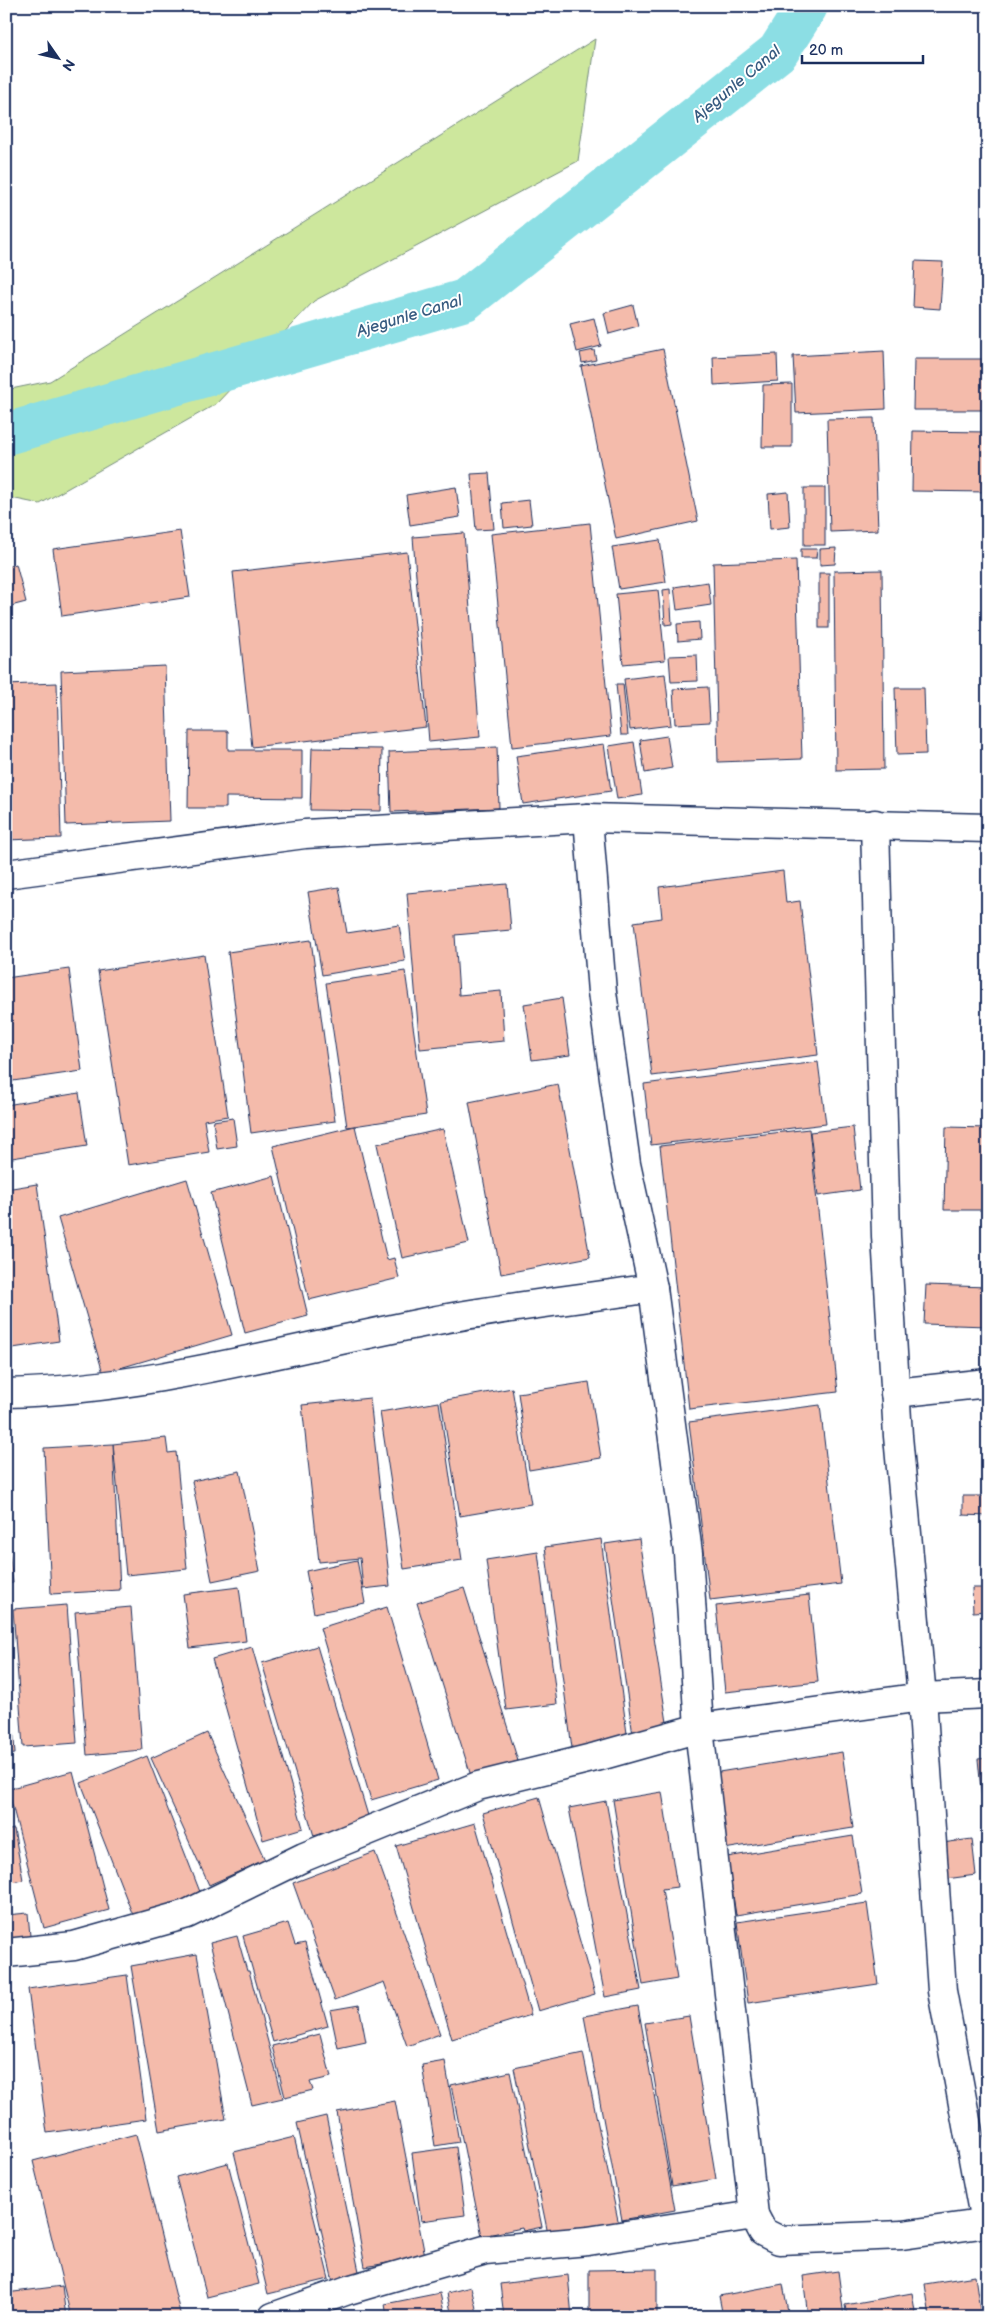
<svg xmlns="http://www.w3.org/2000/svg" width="994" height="2323" viewBox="0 0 994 2323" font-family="'Balsamiq Sans',sans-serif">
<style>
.green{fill:#cde79d;stroke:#748b7e}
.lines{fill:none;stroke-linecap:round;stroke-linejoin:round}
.canal{stroke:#8cdee4;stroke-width:42}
.building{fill:#f4bbab;stroke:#1b2f5e}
.minor-casing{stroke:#1b2f5e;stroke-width:31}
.minor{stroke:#fff;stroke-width:28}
.labels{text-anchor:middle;stroke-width:4;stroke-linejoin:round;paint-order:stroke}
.water-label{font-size:16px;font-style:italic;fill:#375b80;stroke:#fff}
</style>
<rect width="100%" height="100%" fill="#fff"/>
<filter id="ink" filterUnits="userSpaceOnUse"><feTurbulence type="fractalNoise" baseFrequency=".02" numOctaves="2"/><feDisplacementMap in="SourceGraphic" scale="10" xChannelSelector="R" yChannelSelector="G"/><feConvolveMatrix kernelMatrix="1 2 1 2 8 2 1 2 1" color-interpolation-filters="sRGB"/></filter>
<g filter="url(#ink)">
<polygon class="green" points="595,39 578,161 314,301 216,404 40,504 6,497 6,390 50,381"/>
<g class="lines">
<polyline class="canal" points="6,434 465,300 778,52 807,6"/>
</g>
<g class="building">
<polygon points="915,261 943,262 940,309 913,307"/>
<polygon points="633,305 638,326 609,334 604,313"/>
<polygon points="594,318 601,346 577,352 570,324"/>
<polygon points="663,349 698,521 616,539 581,366"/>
<polygon points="594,350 596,360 582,363 580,353"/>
<polygon points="884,351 886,409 796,413 793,356"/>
<polygon points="777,354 778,381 714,385 713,357"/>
<polygon points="914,359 988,359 988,410 913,410"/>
<polygon points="792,384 792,447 762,447 763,385"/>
<polygon points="874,418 878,530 830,532 827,419"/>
<polygon points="913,431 988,432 988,492 912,491"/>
<polygon points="489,473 494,529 476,530 471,474"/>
<polygon points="456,487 460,517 410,525 406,495"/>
<rect x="804" y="488" width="21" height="57"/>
<polygon points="788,492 790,527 770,529 768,494"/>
<polygon points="529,500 532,525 504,528 502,503"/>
<polygon points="590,523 611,736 512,747 491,534"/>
<polygon points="180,531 190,597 62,616 53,549"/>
<polygon points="464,533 480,737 429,742 413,537"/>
<polygon points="660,540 666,582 619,589 612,547"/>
<polygon points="836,548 835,564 820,565 820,549"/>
<polygon points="801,549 817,549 816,558 801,558"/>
<polygon points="407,552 426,727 252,747 233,572"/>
<polygon points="796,560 802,759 718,762 713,563"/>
<polygon points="16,564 26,602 7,607 10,619 6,620 6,567"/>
<polygon points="882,570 884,769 836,770 834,571"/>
<rect x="819" y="573" width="10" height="55"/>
<polygon points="708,582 711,605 677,610 674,587"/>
<polygon points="670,589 672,624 665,625 663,590"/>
<polygon points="658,590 665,660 623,664 616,594"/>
<polygon points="699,622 700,639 678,641 677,624"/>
<polygon points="697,655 698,681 671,682 669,656"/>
<polygon points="165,666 170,821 66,825 61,671"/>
<polygon points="665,674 671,725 630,730 624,679"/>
<polygon points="57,683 61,838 6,840 6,685"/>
<polygon points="616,684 623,684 628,735 621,735"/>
<polygon points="708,687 710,722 675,724 673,689"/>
<polygon points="895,688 924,688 926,754 897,755"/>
<polygon points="189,731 228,731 228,750 302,750 302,798 226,797 226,808 188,808"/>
<polygon points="667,736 672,768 645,773 640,740"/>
<polygon points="634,742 642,795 617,799 609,746"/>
<polygon points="604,744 611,791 523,804 516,756"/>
<polygon points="497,747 499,808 391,812 389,752"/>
<polygon points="312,748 382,749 381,811 310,810"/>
<polygon points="783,871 786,903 800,901 818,1055 652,1076 634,922 662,918 659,887"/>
<polygon points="507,884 511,930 455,935 459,995 501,991 504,1041 420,1049 407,893"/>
<polygon points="339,887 347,933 399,925 405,961 322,975 308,892"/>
<polygon points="311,940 335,1121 251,1133 228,952"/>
<polygon points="204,955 228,1116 204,1120 209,1152 128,1165 98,971"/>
<polygon points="69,969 82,1071 6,1082 6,978"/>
<polygon points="405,971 426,1115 347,1127 326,983"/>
<polygon points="562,998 570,1055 532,1060 524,1004"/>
<polygon points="818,1062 826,1124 651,1145 644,1084"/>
<polygon points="558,1084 590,1257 501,1274 469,1102"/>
<polygon points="79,1093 87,1146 6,1159 6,1105"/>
<polygon points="233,1118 237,1146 217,1149 213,1121"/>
<polygon points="355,1126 387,1260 394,1258 399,1278 309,1300 273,1146"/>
<polygon points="853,1127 860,1190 818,1196 810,1132"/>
<polygon points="946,1127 988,1128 988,1210 944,1210"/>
<polygon points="443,1129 469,1243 402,1258 377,1144"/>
<polygon points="809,1129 838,1392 689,1409 660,1146"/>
<polygon points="274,1176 308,1316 245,1333 211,1193"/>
<polygon points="187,1179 232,1335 103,1373 58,1218"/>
<polygon points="37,1184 59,1341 6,1349 6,1189"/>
<polygon points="926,1285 988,1287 988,1326 924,1324"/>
<polygon points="589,1382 601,1458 529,1470 518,1393"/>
<polygon points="512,1388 531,1504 460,1516 441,1401"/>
<polygon points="370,1398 390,1586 363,1589 360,1558 319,1562 302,1405"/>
<polygon points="439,1402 462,1560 404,1569 380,1412"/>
<polygon points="820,1405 841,1584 710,1600 689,1422"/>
<polygon points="166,1438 168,1453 176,1452 187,1569 126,1575 113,1444"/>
<polygon points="113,1444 120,1590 51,1594 44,1448"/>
<polygon points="240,1471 260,1571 212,1581 192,1481"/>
<polygon points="963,1496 988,1496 988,1516 963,1515"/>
<polygon points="6,1525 13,1583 6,1584"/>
<polygon points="601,1539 628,1741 572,1748 545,1547"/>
<polygon points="639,1539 668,1729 633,1735 605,1544"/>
<polygon points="538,1552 557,1704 506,1710 486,1560"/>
<polygon points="357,1560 365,1603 314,1613 306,1571"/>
<polygon points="239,1587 246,1641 190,1648 183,1594"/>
<polygon points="464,1588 518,1761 471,1776 417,1603"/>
<polygon points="972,1588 988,1588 988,1611 973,1612"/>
<polygon points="809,1595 818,1682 725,1692 716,1606"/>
<polygon points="67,1605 77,1743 23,1747 13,1609"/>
<polygon points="131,1607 142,1750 87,1755 75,1612"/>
<polygon points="387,1607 438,1780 371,1800 320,1628"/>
<polygon points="6,1618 15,1754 6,1755"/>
<polygon points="317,1646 369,1819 314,1836 262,1663"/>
<polygon points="252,1647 303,1828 263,1840 212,1659"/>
<polygon points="207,1733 265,1860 209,1885 151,1758"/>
<polygon points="842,1752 853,1828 724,1849 713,1773"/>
<polygon points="147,1756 202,1897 136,1923 81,1783"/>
<polygon points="988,1758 988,1830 985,1831 978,1759"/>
<polygon points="73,1771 109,1910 44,1928 8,1789"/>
<polygon points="662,1792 677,1887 662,1889 677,1979 643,1985 613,1800"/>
<polygon points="539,1797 595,1994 538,2011 483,1813"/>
<polygon points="606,1801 641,1990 605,1997 569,1808"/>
<polygon points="475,1823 531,2015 452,2039 396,1846"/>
<polygon points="14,1829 23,1880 6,1883 6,1831"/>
<polygon points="853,1836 862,1894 736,1915 727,1857"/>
<polygon points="972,1839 976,1875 946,1879 942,1843"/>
<polygon points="375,1852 440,2034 407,2046 384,1982 335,2000 293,1883"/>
<polygon points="867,1903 878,1984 748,2003 737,1922"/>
<polygon points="28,1913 30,1936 6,1939 6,1915"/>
<polygon points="985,1915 988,1915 988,1938"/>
<polygon points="288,1923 295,1945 305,1943 328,2026 273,2042 243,1936"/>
<polygon points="237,1936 247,1971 249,1971 283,2098 252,2105 210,1943"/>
<polygon points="197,1954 226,2119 159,2131 131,1966"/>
<polygon points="127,1975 146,2119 47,2133 28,1989"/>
<polygon points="359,2005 366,2042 338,2048 330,2010"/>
<polygon points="638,2006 675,2210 622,2220 584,2016"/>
<polygon points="689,2016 716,2179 672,2186 645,2023"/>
<polygon points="320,2034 331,2077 310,2082 313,2090 285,2097 272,2046"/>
<polygon points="583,2053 619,2225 549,2239 514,2068"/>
<polygon points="445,2061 459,2142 435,2146 422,2065"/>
<polygon points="510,2072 542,2227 523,2231 522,2228 482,2236 451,2085"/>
<polygon points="395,2101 425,2256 365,2267 337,2112"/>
<polygon points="326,2116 360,2276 333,2282 297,2123"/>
<polygon points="136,2134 181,2317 71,2317 33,2161"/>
<polygon points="294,2137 329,2279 268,2294 234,2152"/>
<polygon points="456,2147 465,2215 421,2221 412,2153"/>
<polygon points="228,2163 259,2284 207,2297 176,2177"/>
<polygon points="657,2269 657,2317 589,2317 589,2270"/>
<polygon points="838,2271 844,2317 808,2317 803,2276"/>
<polygon points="568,2275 572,2317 504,2317 500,2284"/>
<polygon points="983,2275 988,2275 988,2304"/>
<polygon points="975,2276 981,2317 930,2317 925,2284"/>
<polygon points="783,2284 789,2317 723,2317 719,2296"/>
<polygon points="62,2286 66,2317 6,2317 6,2293"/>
<polygon points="471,2287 478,2317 452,2317 447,2293"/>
<polygon points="440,2293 445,2317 387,2317 385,2304"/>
<polygon points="912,2293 916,2317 847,2317 845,2305"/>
</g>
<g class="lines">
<defs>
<g id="minor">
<polyline points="588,818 602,992 626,1164 653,1288 688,1553 699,1728 754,2215"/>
<polyline points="875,824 886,1236 898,1436 922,1697 942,1991 985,2223"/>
<polyline points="6,874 305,834 588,818 988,828"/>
<path d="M6,1393c144,-3 285,-45 426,-72 73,-14 147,-22 221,-33"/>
<polyline points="895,1393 988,1383"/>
<polyline points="6,1953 74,1946 187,1914 304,1857 478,1786 596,1757 699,1728 922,1697 988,1694"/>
<polyline points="273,2317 348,2290 485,2250 588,2241 754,2215 763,2232 779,2240 902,2235 988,2223"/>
</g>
</defs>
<use href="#minor" class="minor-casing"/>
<use href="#minor" class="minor"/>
</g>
</g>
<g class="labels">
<g class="water-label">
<text transform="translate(736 83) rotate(-40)" y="6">Ajegunle Canal</text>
<text transform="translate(409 315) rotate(-17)" y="6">Ajegunle Canal</text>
</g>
</g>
<rect width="994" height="2323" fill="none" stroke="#fff" stroke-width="25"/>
<rect x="12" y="12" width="969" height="2298" fill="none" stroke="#1b2f5e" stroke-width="2" filter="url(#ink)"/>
<g transform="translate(58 58) rotate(124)" stroke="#ffffff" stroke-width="4" paint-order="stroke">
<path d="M0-4L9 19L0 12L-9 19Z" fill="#1b2f5e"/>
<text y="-8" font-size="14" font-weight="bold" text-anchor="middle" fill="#1b2f5e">N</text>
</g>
<path d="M802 55v8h121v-8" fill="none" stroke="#1b2f5e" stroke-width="2.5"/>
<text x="809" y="55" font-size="15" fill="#1b2f5e" stroke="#ffffff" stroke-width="4" paint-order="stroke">20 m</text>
</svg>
